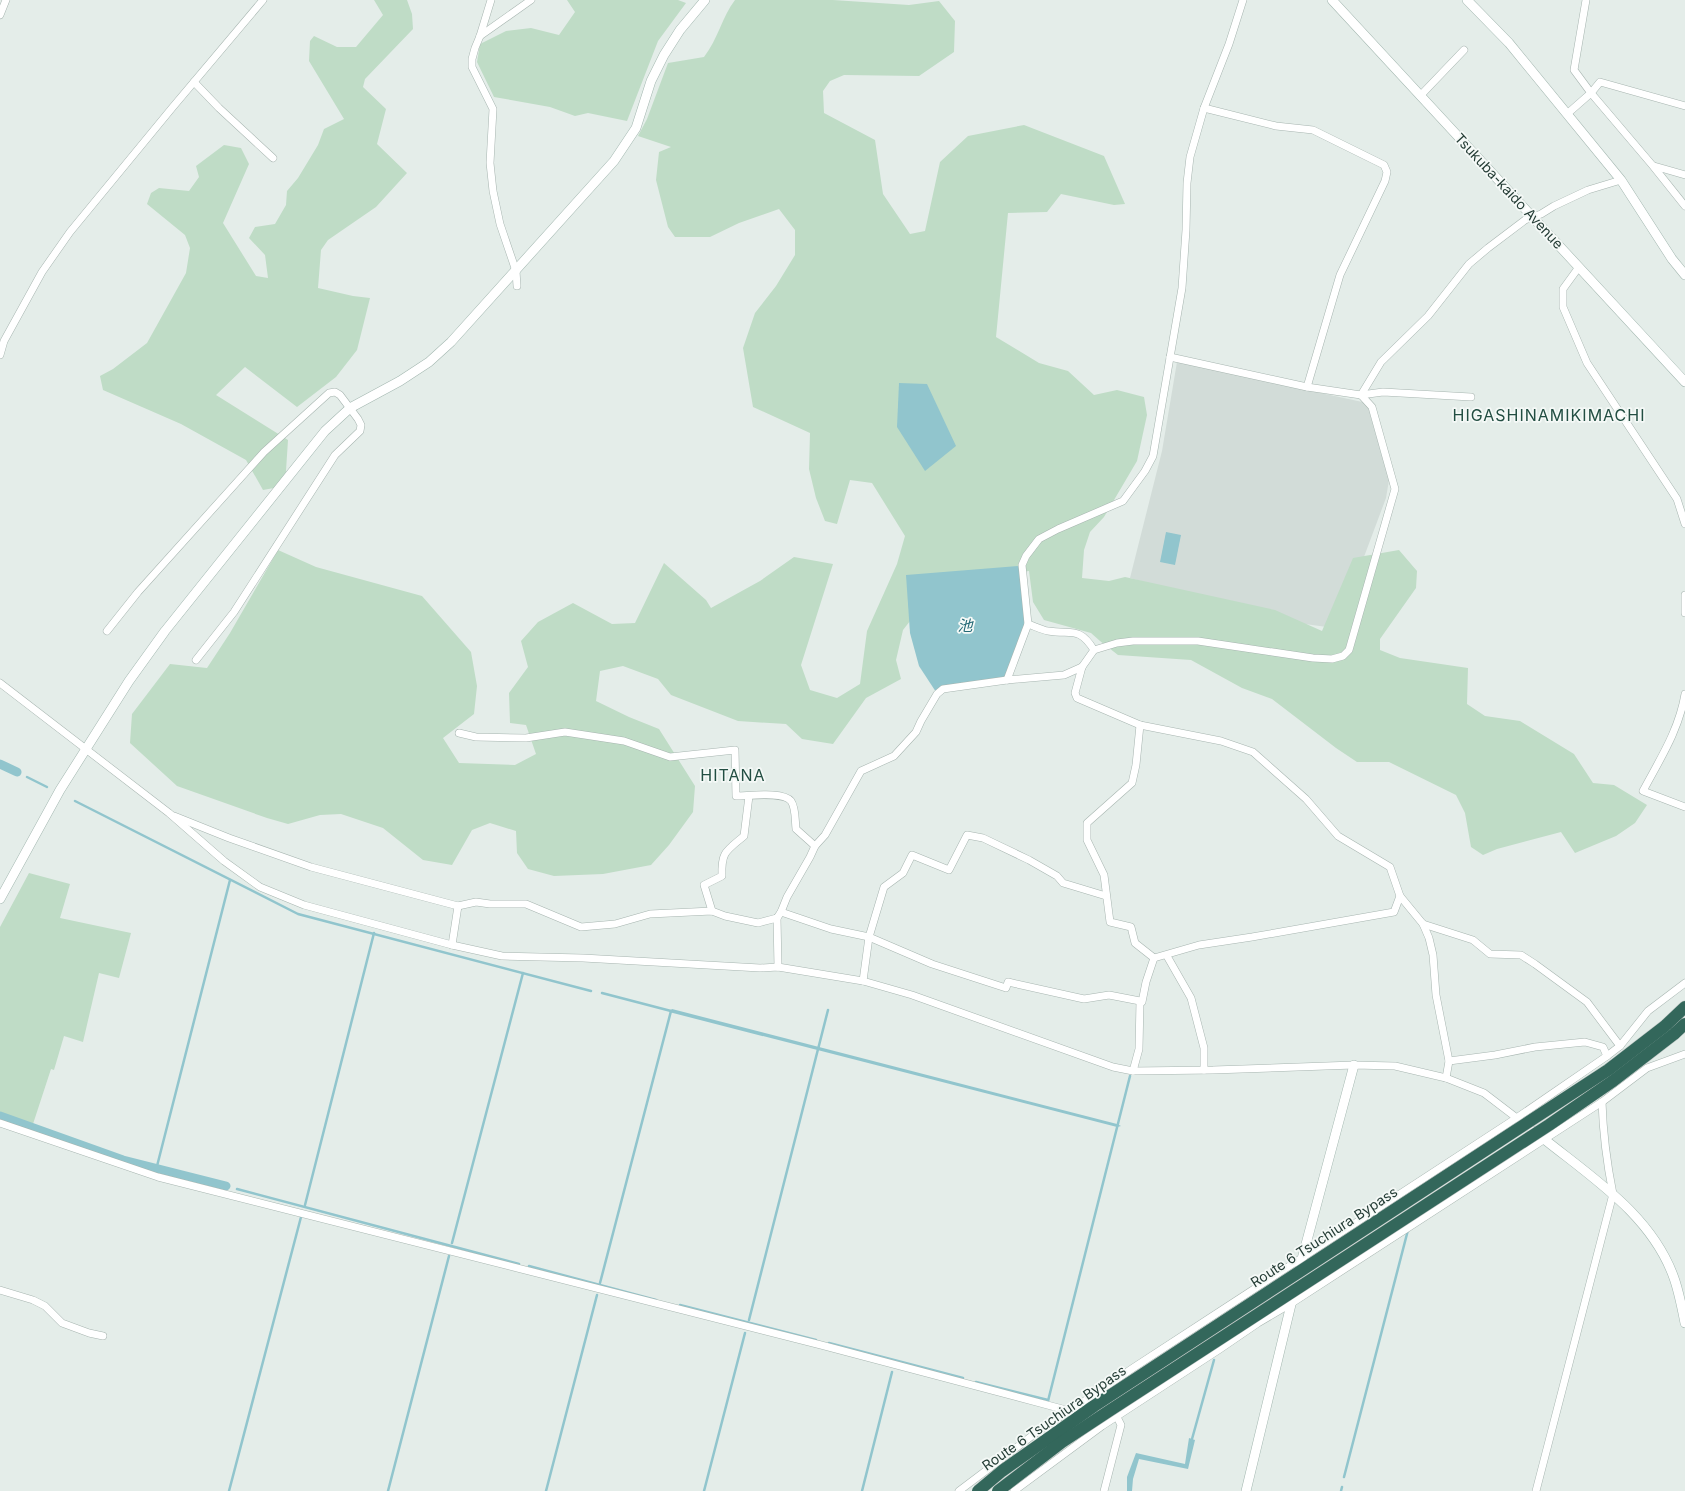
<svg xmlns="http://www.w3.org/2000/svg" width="1685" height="1491" viewBox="0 0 1685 1491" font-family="Inter,'Noto Sans JP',sans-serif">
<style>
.built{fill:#d2dcd8}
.green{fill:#bfdcc6}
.water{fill:#91c5cd}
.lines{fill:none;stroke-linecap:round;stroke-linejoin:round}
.stream{stroke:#91c5cd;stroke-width:2.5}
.canal{stroke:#91c5cd;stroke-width:9}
.street-casing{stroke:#a7b5b0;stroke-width:8}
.secondary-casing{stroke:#a3b7b0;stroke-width:10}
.highway-casing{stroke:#c2c9c7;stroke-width:13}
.street{stroke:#fff;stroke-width:7}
.secondary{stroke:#fff;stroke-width:9}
.highway{stroke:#33675b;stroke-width:12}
.highway-bridge-casing{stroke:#c2c9c7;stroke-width:13;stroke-linecap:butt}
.highway-bridge{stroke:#33675b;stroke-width:12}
.labels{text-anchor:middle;stroke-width:3.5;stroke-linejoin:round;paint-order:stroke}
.street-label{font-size:14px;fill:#253d36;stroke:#f5f9f7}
.water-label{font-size:15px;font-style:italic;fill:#236875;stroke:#f5f9f7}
.quarter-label{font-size:16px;letter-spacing:1px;fill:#224e42;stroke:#f5f9f7}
</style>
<rect width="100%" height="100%" fill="#e4ede9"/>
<polygon class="built" points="1177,362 1367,403 1389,480 1386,498 1340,621 1327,627 1290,622 1130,578 1162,451"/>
<g class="green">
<polygon points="374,0 407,0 412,14 413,29 365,79 363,87 386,109 377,144 407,173 376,207 328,240 321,250 318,288 353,296 370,298 357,350 336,377 297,407 245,367 216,395 288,440 285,486 263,490 246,460 181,424 103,390 100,376 113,369 147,343 186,273 190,248 185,235 147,204 151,193 159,188 189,191 199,177 196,166 224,145 241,148 249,164 223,223 256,276 268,278 265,255 249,238 255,227 275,224 286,205 287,191 298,178 318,145 324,129 344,119 309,61 310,41 314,36 337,47 356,47 383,15"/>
<polygon points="567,0 678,0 686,3 658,41 627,121 588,113 575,116 550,107 494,97 477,62 480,44 506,31 531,28 559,35 575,12"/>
<path d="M735,0h98l76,5 30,-4 16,20 -1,31 -35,24 -75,-1 -14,6 -7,10 1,22 51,27 8,54 27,40 15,-3 15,-69 28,-26 56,-11 80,31 21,48 -11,1 -53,-11 -14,18 -39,1 -12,124 43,26 29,8 26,24 23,-5 27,7 3,18 -10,46 -33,56 -14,15 -6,18 -2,28 27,3 16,-4 150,33 47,21 31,-73 46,-8 18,21 -1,17 -36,51v11l20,8 68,10 -1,36 18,12 35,5 54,33 19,29 21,2 33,20 -12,18 -19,13 -41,17 -14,-21 -64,17 -14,6 -12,-8 -6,-34 -9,-18 -67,-33h-32l-21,-14 -64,-49 -30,-11 -51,-28 -73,-5 -18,-14 -9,-8 -47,-13 -11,-18 -4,-31 -42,5 -59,22 -25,32 -7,30 5,19 -35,19 -33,46 -31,-5 -16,-15 -48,-3 -67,-26 -13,-16 -35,-13 -23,5 -4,30 33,16 30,12 36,57 -2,26 -24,33 -18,20 -48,9 -49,2 -26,-7 -11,-16 -1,-22 -26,-8 -18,7 -20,35 -29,-5 -40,-32 -42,-14 -21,1 -32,9 -21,-6 -90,-32 -47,-43 2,-29 38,-50 37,4 23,-35 48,-83 38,17 106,29 49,56 6,34 -3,28 -31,24 16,25 56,2 21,-11 -10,-29 -16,-2 -1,-30 19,-26 -7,-26 17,-19 35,-19 39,21 23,-1 29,-60 42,37 5,8 49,-27 34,-24 39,7 -32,101 9,25 27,8 23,-14 7,-53 30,-67 8,-28 -33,-53 -22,-3 -13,44 -12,-3 -9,-23 -7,-29 1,-36 -57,-26 -10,-59 12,-35 21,-27 19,-31v-25l-16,-21 -40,14 -29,14h-35l-7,-10 -12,-47 3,-28 12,-5 -33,-11 9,-17 21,-56 36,-6c14,-18 18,-40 31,-57z"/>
<polygon points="29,873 70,884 60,918 131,933 119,978 99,973 83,1042 64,1036 54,1070 51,1069 33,1124 0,1112 0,927"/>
</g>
<g class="water">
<polygon points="899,383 927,384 956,446 925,471 897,427"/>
<polygon points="1166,532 1181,535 1175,565 1160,562"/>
<polygon points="1019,566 1026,623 1006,678 936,692 919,666 910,633 906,575"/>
<polygon points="672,1009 1117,1124 1121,1126 1117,1127 669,1012"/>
<polygon points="1189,1438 1195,1440 1188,1469 1139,1459 1133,1479 1132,1491 1127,1491 1127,1477 1136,1453 1185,1464"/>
</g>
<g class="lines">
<g class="stream">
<polyline points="27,777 47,787"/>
<polyline points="75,801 298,914 591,991"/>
<polyline points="602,993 671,1011"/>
<polyline points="156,1170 230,880"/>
<polyline points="237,1189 519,1264"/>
<polyline points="305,1205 374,933"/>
<polyline points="452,1243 523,973"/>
<polyline points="529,1266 656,1300"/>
<polyline points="600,1283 671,1011"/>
<polyline points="680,1305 816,1340"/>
<polyline points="749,1320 828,1010"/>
<polyline points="829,1343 963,1378"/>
<polyline points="976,1382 1048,1400"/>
<polyline points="1048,1401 1130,1076"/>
<polyline points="1192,1439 1214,1360"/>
<polyline points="1344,1477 1408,1230"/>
<polyline points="229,1491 301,1217"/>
<polyline points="388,1491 449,1256"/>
<polyline points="546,1491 597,1295"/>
<polyline points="704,1491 745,1333"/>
<polyline points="862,1491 892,1372"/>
<polyline points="1341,1491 1342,1487"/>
</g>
<g class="canal">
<polyline points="0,764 17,772"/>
<polyline points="0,1116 123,1160 226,1186"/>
</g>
<defs>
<g id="street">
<polyline points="491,0 480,36 475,48 472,59 472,67 493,109 490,163 493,191 500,224 516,271 517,286"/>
<polyline points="1586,0 1574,70 1591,93 1653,166 1685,206"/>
<polyline points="0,15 6,0"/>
<polyline points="480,36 531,0"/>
<polyline points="194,82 219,108 273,158"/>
<polyline points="1420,96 1464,50"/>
<polyline points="1204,108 1276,126 1313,130 1384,165 1387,172 1385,181 1340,275 1307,387"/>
<polyline points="1567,114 1591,93 1600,82 1685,106"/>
<polyline points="1654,166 1685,175"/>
<polyline points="1579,267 1563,289 1563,307 1587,363 1677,499 1685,524"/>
<polyline points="0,355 4,341 42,272 70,232 172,108 263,0"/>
<polyline points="1170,357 1307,387 1361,395 1383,392 1471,397"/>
<polyline points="1361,395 1381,362 1428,316 1469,264 1488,248 1525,220 1541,214 1554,206 1588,190 1621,180"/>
<polyline points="1685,595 1685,613"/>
<path d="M1028,624c6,2 14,6 20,7 24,4 31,-5 46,19"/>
<polyline points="107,631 138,592 264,452 329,393 335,392 340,395 358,419 361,425 360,431 335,455 234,612 196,660"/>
<polyline points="1007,680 1028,624 1022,565 1026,556 1039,539 1058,529 1123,501 1145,471 1153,456 1182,288 1186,230 1187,183 1190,157 1204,108 1229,44 1243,0"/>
<polyline points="0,683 169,813 224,861 260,887 304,905 452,945 502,956 583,958 760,968 778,967 863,981 912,995 1113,1067 1133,1071 1213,1070 1354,1065 1395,1066 1446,1078 1484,1093 1539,1135"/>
<path d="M1685,694c-6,36 -25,65 -42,97l42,16"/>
<polyline points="1140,725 1136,765 1132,783 1087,823 1087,840 1104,875 1110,922 1131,927 1135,943 1154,958"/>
<path d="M459,733l17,4 50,1 39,-6 59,9 46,16 65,-7 1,46c13,0 47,-5 55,5 5,7 4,20 5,28l19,17"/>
<polyline points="174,816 229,838 311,867 458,906 476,902 490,904 526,904 581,927 615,924 650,914 712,911 725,916 758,923 777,918 781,912 787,897 810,857 815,846 825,835 861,771 894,756 916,732 921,721 937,694 943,689 1007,680 1064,675 1082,667"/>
<polyline points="1400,896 1423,924 1473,940 1490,954 1521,955 1535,964 1587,1002 1620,1046"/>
<path d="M712,911l-8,-26 18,-9c-1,-24 4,-25 22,-40l5,-40"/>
<polyline points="781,912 831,929 869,937 932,964 1006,988 1008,982 1084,999 1109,995 1140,1001"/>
<polyline points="777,918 778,967"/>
<polyline points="1423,924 1429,938 1433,955 1436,995 1449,1061 1446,1078"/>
<polyline points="452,945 458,906"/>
<polyline points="1167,956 1191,998 1204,1048 1204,1070"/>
<polyline points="1154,958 1199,945 1252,937 1394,912 1400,896 1390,867 1338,836 1306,799 1253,752 1221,741 1140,725 1077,698 1075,693 1082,667 1094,650 1117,643 1133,641 1198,641 1313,658 1332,659 1343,656 1349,650 1395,489 1372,407 1361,395"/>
<polyline points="863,981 869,937 884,887 903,873 912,855 949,870 967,835 983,838 1029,860 1057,876 1063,883 1106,896"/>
<polyline points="1449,1061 1495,1055 1535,1047 1585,1042 1603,1047 1607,1056"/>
<polyline points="1133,1071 1139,1049 1140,1001 1142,1002 1146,982 1154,958"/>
<polyline points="0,1123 158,1177 821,1345 1070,1411 1085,1413"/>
<polyline points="0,1290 33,1300 45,1306 62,1323 89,1333 103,1336"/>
<polyline points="1103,1415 1117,1417"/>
<polyline points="959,1491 1045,1426 1070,1411 1133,1368 1518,1117 1607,1056 1620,1046 1648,1011 1685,983"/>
<polyline points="1014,1491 1102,1426 1220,1349 1258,1323 1292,1303 1602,1102 1647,1068 1685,1054"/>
<polyline points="1104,1491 1121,1425 1117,1417"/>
<path d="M1536,1491l77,-297c-6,-30 -10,-61 -11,-92"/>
</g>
<g id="secondary">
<polyline points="1332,0 1685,382"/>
<polyline points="1467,0 1509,43 1621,180 1672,259 1685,275"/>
<polyline points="0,899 60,790 129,681 165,631 325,431 350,408 400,381 429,362 451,342 614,161 636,128 651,81 664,55 680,30 705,0"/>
<path d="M1544,1139c50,40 108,77 130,139 5,14 8,30 11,45"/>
<polyline points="1246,1491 1302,1259 1354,1065"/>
</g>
<g id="highway">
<polyline points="1665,1026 1685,1007"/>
<polyline points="1674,1034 1685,1024"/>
</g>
</defs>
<use href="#street" class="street-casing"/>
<use href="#secondary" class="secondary-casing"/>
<use href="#highway" class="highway-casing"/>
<use href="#street" class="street"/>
<use href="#secondary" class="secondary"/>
<use href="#highway" class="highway"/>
<defs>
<g id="highway-bridge">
<polyline points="978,1491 1002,1471 1094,1406 1608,1070 1665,1026"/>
<polyline points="998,1491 1062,1442 1109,1411 1549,1125 1613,1081 1674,1034"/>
</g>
</defs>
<use href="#highway-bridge" class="highway-bridge-casing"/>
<use href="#highway-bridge" class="highway-bridge"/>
</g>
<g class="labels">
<g class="street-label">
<text transform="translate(1509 191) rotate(47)" y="5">Tsukuba-kaido Avenue</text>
<text transform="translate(1324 1237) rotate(-33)" y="5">Route 6 Tsuchiura Bypass</text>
<text transform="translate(1054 1418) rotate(-35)" y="5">Route 6 Tsuchiura Bypass</text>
</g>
<g class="water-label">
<text x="965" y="631">池</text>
</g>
<g class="quarter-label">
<text x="1549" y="421">HIGASHINAMIKIMACHI</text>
<text x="733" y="781">HITANA</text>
</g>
</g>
</svg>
